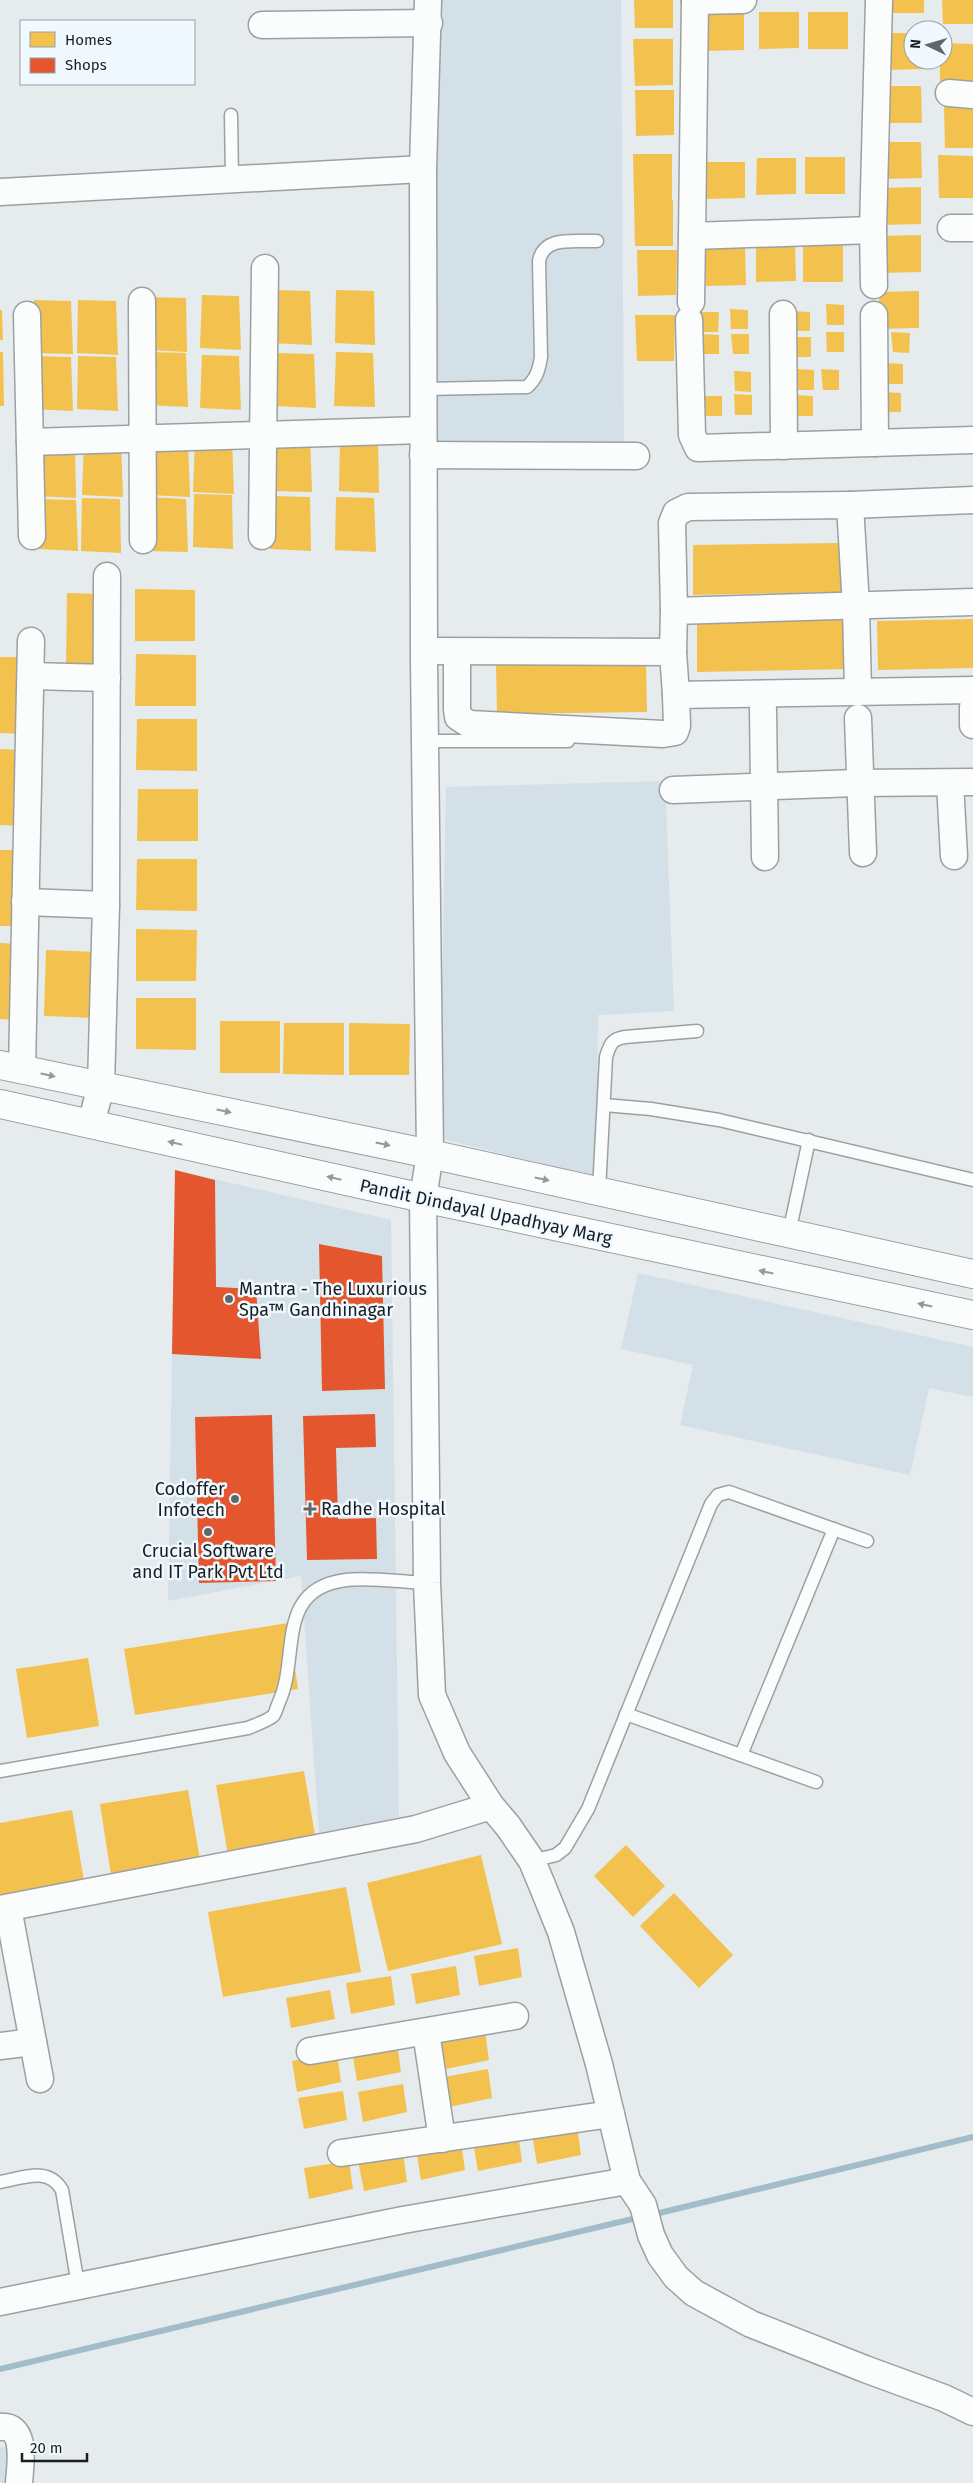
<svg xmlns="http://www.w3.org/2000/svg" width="973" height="2483" viewBox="0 0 973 2483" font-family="'Fira Sans',sans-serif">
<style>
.built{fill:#d4e0e7}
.homes{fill:#f2c14e}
.shops{fill:#e4572e}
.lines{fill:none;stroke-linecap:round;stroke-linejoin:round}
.stream{stroke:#a2bcc9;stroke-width:6}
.lane-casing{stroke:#9ca0a2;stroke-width:15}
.street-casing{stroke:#9ca0a2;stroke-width:29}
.secondary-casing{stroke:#9ca0a2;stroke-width:30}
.lane{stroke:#fbfcfc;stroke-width:12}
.street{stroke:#fbfcfc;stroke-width:26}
.secondary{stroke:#fbfcfc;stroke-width:28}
.oneway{fill:#969899}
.poi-dot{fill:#616668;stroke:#eff9ff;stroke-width:2}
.labels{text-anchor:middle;stroke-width:5;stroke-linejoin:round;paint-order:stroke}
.street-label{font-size:18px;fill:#1a1e20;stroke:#eff9ff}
.poi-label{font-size:18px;fill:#1a1e20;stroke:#eff9ff;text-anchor:start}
</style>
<rect width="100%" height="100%" fill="#e6ebee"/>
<g class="built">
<polygon points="437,0 621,0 624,446 437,441"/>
<polygon points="665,781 674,1011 598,1015 596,1177 439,1138 446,787"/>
<polygon points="175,1170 391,1220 399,1817 319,1833 301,1576 168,1601"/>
<polygon points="638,1273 973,1347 973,1397 929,1388 910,1475 680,1425 693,1365 621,1349"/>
<polygon points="7,2446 5,2483 0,2483 0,2448"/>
</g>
<g class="homes">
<polygon points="634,0 673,0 673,28 635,28"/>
<rect x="884" y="0" width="40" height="13"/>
<polygon points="942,0 973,0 973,24 943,24"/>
<polygon points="759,12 799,12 799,48 759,49"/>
<rect x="808" y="12" width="40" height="37"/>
<polygon points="704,14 744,14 744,50 704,51"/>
<polygon points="883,33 913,33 913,60 923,60 923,69 883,70"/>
<polygon points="633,39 673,39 673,85 635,86"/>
<polygon points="943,43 973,44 973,85 940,86 940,60 943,60"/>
<polygon points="882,86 921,86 922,123 882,123"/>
<polygon points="635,90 674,90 674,135 636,136"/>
<polygon points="944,105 973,106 973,148 945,148"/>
<polygon points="882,142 921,142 922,178 882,179"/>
<polygon points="633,154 672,154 672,200 665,200 673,200 673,246 635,246"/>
<polygon points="938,155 973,156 973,198 939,198"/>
<rect x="805" y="157" width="40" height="37"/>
<polygon points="757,158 796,158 796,194 756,195"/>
<polygon points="705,162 745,162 745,198 705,199"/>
<polygon points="921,187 921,224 881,225 881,188"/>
<polygon points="921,235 921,272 881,273 881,236"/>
<polygon points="756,245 795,245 796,281 756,282"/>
<rect x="803" y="245" width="40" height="37"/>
<polygon points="745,248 746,285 706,286 706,249"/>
<polygon points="637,250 677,250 676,295 638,296"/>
<polygon points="273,290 310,291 312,345 271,343"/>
<polygon points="336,290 374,291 375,345 335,343"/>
<polygon points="919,291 919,328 879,329 879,292"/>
<polygon points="202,295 239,296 241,350 200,348"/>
<polygon points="148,297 186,298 187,352 147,350"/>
<polygon points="34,300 71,301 73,354 32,353"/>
<polygon points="78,300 116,301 118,355 77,353"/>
<polygon points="826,304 844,305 844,325 827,325"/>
<polygon points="730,309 748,310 748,329 731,329"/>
<polygon points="0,310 2,310 3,340 0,340"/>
<polygon points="792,311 810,312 810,331 793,331"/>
<polygon points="701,312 719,312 718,332 702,332"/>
<polygon points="635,315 675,315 674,361 637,361"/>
<polygon points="826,332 844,332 844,352 827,352"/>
<polygon points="891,332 910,333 909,353 893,352"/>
<polygon points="701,334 719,335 719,354 702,354"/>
<polygon points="731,334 749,334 749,354 733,354"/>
<polygon points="793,337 811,337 811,357 795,357"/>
<polygon points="0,352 3,352 4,406 0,406"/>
<polygon points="149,352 186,353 188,407 147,405"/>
<polygon points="336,352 373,353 375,407 334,406"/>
<polygon points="277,353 314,354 316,408 275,406"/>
<polygon points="202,355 239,356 241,410 200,408"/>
<polygon points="34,356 71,357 73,411 32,409"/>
<polygon points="78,356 116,357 118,411 77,409"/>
<polygon points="885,363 903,364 903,384 886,384"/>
<polygon points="796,369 814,370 814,390 797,390"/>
<polygon points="821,369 839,370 839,390 823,390"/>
<polygon points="734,371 751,372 751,392 735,391"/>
<polygon points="884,392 901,393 901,412 885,412"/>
<polygon points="734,394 752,395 752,415 735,415"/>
<polygon points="796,395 813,396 813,416 797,416"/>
<polygon points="704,396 722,396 722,416 705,416"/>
<polygon points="272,438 310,438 312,492 271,491"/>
<polygon points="340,438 378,439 379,493 339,491"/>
<polygon points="195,439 232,440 234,494 193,492"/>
<polygon points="84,442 121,443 123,497 82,495"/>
<polygon points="151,442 188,443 190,497 149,495"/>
<polygon points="37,443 75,444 76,498 36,496"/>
<polygon points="194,494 232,495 233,549 193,547"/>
<polygon points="272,496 310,497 311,551 270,549"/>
<polygon points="149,497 186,499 188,552 147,551"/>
<polygon points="336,497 374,498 376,552 335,550"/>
<polygon points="82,498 120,499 121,553 81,551"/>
<polygon points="38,499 76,500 78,551 37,549"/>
<polygon points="842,543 843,592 693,595 693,545"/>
<polygon points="135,589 195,590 195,641 135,641"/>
<polygon points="67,593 102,594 101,669 66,669"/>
<polygon points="847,619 848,669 697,672 697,622"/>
<polygon points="973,619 973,668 878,670 877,621"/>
<polygon points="136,654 196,655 196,706 135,706"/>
<polygon points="0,657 23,657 22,734 0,733"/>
<polygon points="646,662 647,712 497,714 496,665"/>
<polygon points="137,719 197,719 197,771 136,770"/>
<polygon points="0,749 24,750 22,826 0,825"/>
<polygon points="138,789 198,789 198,841 137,841"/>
<polygon points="0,850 22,850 20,926 0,926"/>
<polygon points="137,859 197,859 197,911 136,910"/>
<polygon points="136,929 197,930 196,981 136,981"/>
<polygon points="0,943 18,944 17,1020 0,1019"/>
<polygon points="46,950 98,952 96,1018 44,1016"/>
<polygon points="136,998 196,998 196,1050 136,1049"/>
<rect x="220" y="1021" width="60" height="52"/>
<polygon points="284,1023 344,1023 344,1075 283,1074"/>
<polygon points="349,1023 410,1024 409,1075 349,1075"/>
<polygon points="288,1623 298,1689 135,1715 124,1649"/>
<polygon points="88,1658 99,1726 27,1738 16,1669"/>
<polygon points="304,1771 316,1841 228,1855 216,1785"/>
<polygon points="188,1790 200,1860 111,1875 100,1804"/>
<polygon points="72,1810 84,1881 0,1895 0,1823"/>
<polygon points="626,1845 665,1886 633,1917 594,1876"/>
<polygon points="481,1855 502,1944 388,1971 367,1883"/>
<polygon points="346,1887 361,1972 223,1997 208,1912"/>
<polygon points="674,1893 733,1955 699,1988 640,1926"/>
<polygon points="518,1948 522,1977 479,1986 474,1956"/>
<polygon points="456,1966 460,1995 416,2004 411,1974"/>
<polygon points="391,1976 395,2005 351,2014 346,1983"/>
<polygon points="330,1990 335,2019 291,2028 286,1998"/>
<polygon points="485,2031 489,2060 446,2069 440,2039"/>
<polygon points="397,2043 401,2072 357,2081 352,2051"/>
<polygon points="337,2053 341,2082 297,2092 292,2061"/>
<polygon points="488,2069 492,2098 449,2107 444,2077"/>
<polygon points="403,2084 407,2112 363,2122 358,2092"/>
<polygon points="343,2091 347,2120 304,2129 298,2098"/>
<polygon points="577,2126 581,2155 537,2164 532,2134"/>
<polygon points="518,2133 522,2162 478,2171 473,2141"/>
<polygon points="461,2142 465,2170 421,2180 416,2149"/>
<polygon points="403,2153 407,2182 364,2191 358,2161"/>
<polygon points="349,2161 353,2189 309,2199 304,2168"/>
</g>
<g class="shops">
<polygon points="175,1170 215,1180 216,1287 256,1289 261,1359 172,1354"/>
<polygon points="319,1244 382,1256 385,1389 322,1391"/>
<polygon points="375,1414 376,1447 336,1448 338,1519 376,1518 377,1559 307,1560 303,1416"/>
<polygon points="272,1415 276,1581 199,1583 195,1417"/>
</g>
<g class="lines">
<g class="stream">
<polyline points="651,2215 973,2137"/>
<polyline points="0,2369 641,2217"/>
</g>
<defs>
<g id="lane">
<polyline points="231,115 232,180"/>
<path d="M424,389l103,-2c10,-9 12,-18 14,-30l-2,-96c5,-26 36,-19 58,-20"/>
<polyline points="425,741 568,741"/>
<polyline points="604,1105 651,1109 719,1120 973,1180"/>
<path d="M599,1191l7,-134c4,-13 6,-18 19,-20l72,-6"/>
<polyline points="789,1233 809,1140"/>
<polyline points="626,1714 816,1782"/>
<polyline points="741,1755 834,1529"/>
<path d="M0,1771l248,-43c7,-3 19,-7 25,-12 3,-3 4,-10 6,-14 21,-45 -5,-113 67,-122 23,-3 57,2 81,3"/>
<polyline points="532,1861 556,1855 565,1848 588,1809 711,1504 718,1495 729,1492 867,1541"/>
<path d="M0,2182c23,-4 48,-16 62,8l16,95"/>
</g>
<g id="street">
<polyline points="695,0 692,236 873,230"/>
<polyline points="695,1 743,0"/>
<polyline points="262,25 429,23"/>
<polyline points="949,93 973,95"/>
<polyline points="0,192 423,169 428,0"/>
<polyline points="951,228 973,228"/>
<polyline points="874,285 873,230 879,0"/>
<polyline points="142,301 143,540"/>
<polyline points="691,302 692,236"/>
<polyline points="783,314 784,446"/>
<polyline points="27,315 32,536"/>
<polyline points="874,315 875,443"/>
<polyline points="689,320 692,435 698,448 973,440"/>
<polyline points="30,442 423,430"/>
<polyline points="423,455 636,456"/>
<polyline points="850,505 973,500"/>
<polyline points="262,536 265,268"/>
<polyline points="674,611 672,523 676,513 688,507 850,505 856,606 858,692"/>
<polyline points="425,651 673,652 676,695 973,690"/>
<polyline points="457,652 457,709 458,717 469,724 663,734 675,732 677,726 676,695"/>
<polyline points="673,652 674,611 973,602"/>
<polyline points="31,676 107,678"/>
<polyline points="973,707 973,725"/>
<polyline points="763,709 765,857"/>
<polyline points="858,718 863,853"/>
<polyline points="950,783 954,856"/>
<polyline points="673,790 856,783 973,782"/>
<polyline points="25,902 106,905"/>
<polyline points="22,1069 31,641"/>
<polyline points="91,1124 101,1086 106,905 107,576"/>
<polyline points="491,1806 508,1826 532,1861 542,1885 561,1932 599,2064 627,2181 643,2205 651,2235 660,2255 676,2277 694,2293 751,2324 865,2369 944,2398 973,2412"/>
<polyline points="8,1908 40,2079"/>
<polyline points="0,1909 416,1829 491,1806 457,1753 432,1695 427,1583 423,1198 430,1154 424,661 423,169"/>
<polyline points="426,2032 442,2139"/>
<polyline points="0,2046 33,2042"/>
<polyline points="310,2051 515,2016"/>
<polyline points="341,2153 611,2114"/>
<polyline points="0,2302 403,2220 627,2181"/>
<path d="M0,2427c28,-3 20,39 19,56"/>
</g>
<g id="secondary">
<polyline points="0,1065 430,1154 973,1274"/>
<polyline points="0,1104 423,1198 973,1315"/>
</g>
</defs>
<use href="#lane" class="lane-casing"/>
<use href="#street" class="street-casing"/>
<use href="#secondary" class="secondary-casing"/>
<use href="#lane" class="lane"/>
<use href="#street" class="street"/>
<use href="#secondary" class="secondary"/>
</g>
<defs><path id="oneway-solid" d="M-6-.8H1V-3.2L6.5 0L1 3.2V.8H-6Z" transform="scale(1.25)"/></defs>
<g class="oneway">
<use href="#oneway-solid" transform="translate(48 1075) rotate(12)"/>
<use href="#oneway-solid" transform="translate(224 1111) rotate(12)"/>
<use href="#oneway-solid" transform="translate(175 1143) rotate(-167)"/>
<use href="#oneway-solid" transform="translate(383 1144) rotate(12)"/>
<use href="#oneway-solid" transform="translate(334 1178) rotate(-167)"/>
<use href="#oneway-solid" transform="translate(542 1179) rotate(12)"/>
<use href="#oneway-solid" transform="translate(766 1272) rotate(-168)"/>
<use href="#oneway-solid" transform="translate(925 1305) rotate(-168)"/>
</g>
<g class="poi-dot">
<circle cx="229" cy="1299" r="5"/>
<circle cx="235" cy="1499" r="5"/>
<path d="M307.5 1501.5h5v5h5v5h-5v5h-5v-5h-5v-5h5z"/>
<circle cx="208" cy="1532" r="5"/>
</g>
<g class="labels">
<g class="street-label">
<text transform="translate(486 1212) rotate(12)" y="6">Pandit Dindayal Upadhyay Marg</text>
</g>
<g class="poi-label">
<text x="239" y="1295">Mantra - The Luxurious<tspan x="239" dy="21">Spa™ Gandhinagar</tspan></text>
<text x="225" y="1495" text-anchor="end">Codoffer<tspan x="225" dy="21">Infotech</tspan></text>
<text x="321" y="1515">Radhe Hospital</text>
<text x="208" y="1557" text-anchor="middle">Crucial Software<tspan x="208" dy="21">and IT Park Pvt Ltd</tspan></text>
</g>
</g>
<rect x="20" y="20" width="175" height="65" fill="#eff9ff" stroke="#9aa1a6"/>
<rect x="30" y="32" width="25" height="15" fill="#f2c14e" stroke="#9aa1a6"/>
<text x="65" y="45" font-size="15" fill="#1a1e20">Homes</text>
<rect x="30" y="58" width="25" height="15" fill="#e4572e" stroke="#9aa1a6"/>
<text x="65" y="70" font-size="15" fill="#1a1e20">Shops</text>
<g transform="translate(928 45) rotate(275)"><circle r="24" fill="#eff9ff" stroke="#9aa1a6"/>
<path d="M0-4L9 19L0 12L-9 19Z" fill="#616668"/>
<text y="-8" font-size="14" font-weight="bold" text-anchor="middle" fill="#1a1e20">N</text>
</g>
<path d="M22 2453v8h65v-8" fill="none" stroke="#1a1e20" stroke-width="2.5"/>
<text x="30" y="2453" font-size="15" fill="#1a1e20" stroke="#eff9ff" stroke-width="4" paint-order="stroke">20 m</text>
</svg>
